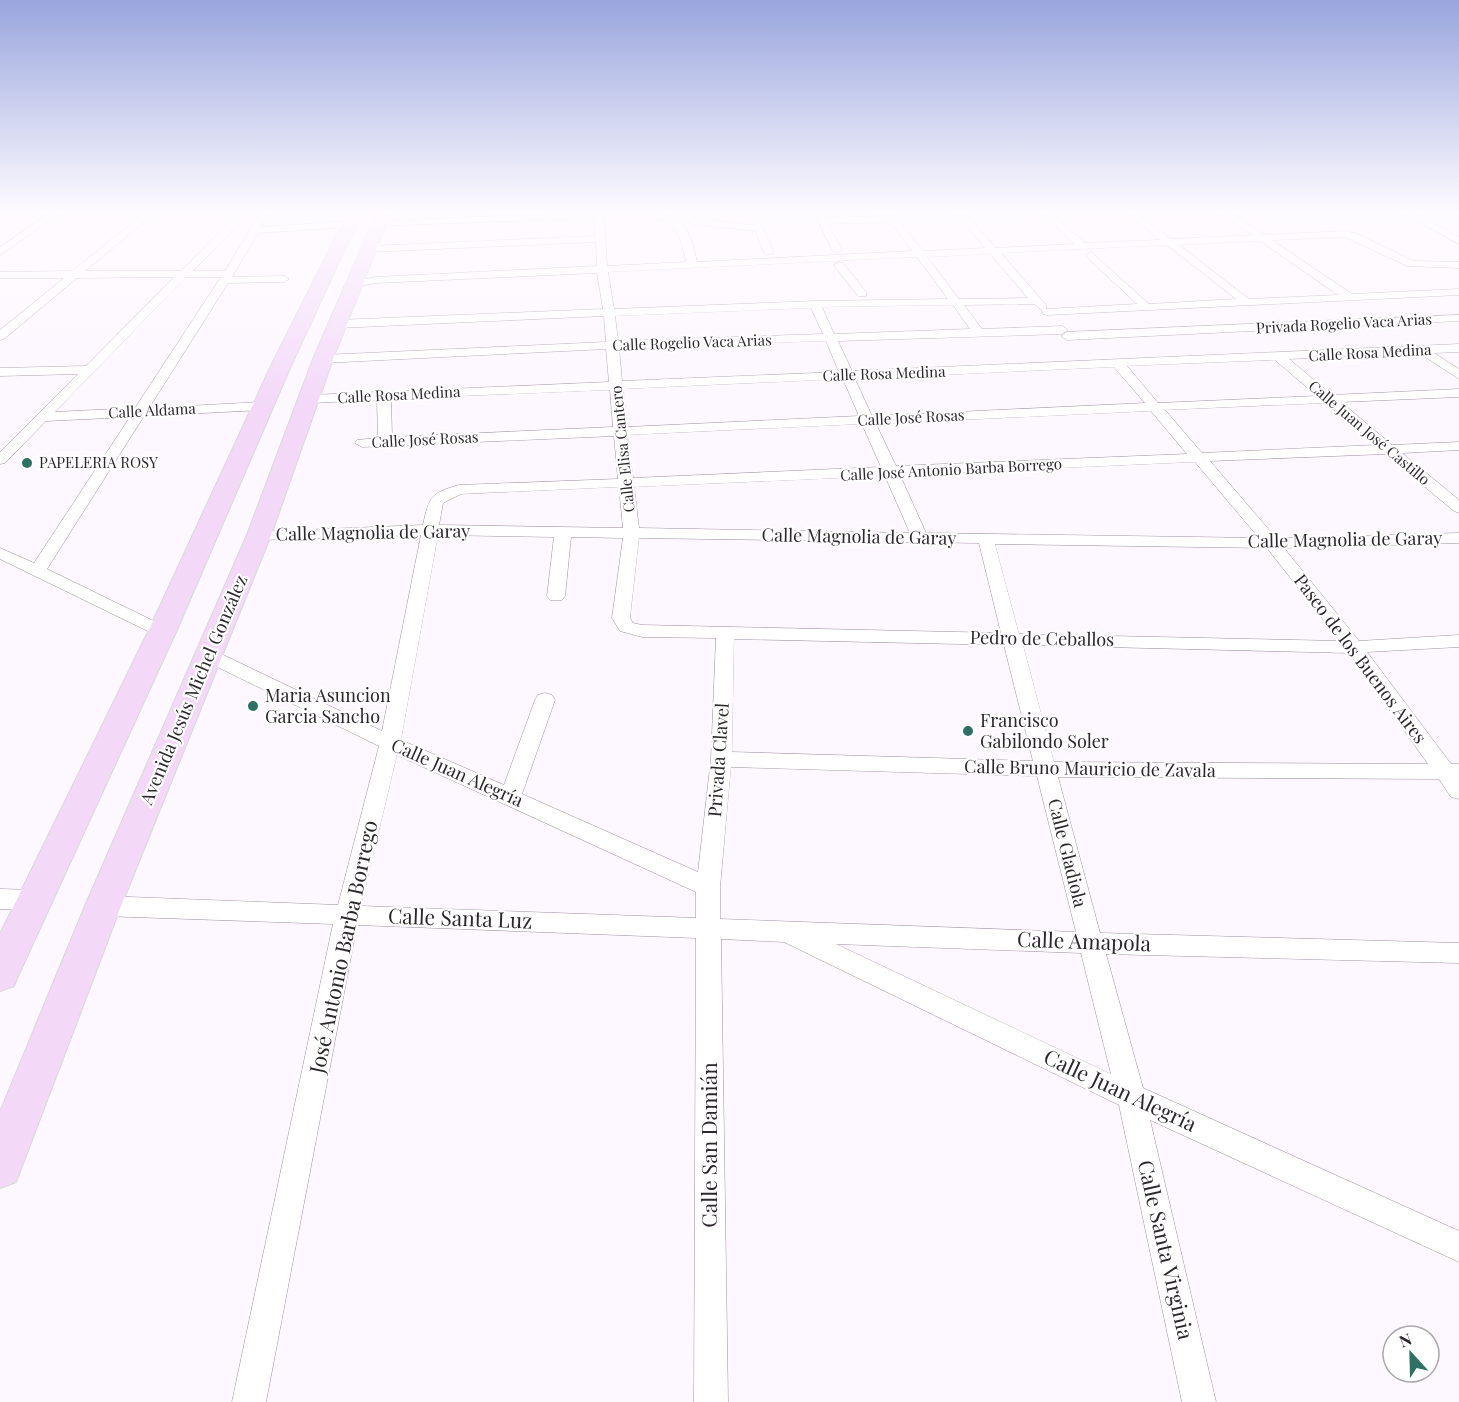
<svg xmlns="http://www.w3.org/2000/svg" width="1459" height="1402" viewBox="0 0 1459 1402" font-family="'Playfair Display',serif">
<style>
.lines{fill:none;stroke-linecap:round;stroke-linejoin:round}
.street-casing{stroke:#9f91a2;stroke-width:1}
.primary-casing{stroke:#d9d8d9;stroke-width:2}
.street{fill:#fff;fill-rule:evenodd}
.primary{fill:#f3d8f8;fill-rule:evenodd}
.poi-dot{fill:#2c7164;stroke:#fff;stroke-width:2}
.labels{text-anchor:middle;stroke-width:4.5;stroke-linejoin:round;paint-order:stroke}
.far-street-label{font-size:15px;fill:#2c262d;stroke:#fff}
.far-poi-label{font-size:15px;fill:#2c262d;stroke:#fff;text-anchor:start}
.street-label{font-size:18px;fill:#2c262d;stroke:#fff}
.poi-label{font-size:18px;fill:#2c262d;stroke:#fff;text-anchor:start}
.near-street-label{font-size:21px;fill:#2c262d;stroke:#fff}
</style>
<rect width="100%" height="100%" fill="#fdf7ff"/>
<g class="lines">
<defs>
<g id="street">
<polygon points="51,212 62,212 0,255 0,247"/>
<path d="M146,212h10l-71,59h96l59,-59h10l-57,59h32l36,-59h9l-9,15 89,-6 5,3 -5,3 -92,6 -26,44 52,-1 5,3 -5,3 -56,1 -79,125 114,-6 7,4 -7,4 -119,6 -97,153 121,59 3,4 -3,4 -6,2 -162,-79v-11l34,15 96,-146 -84,4 -41,42 -5,1v-12l78,-78 -78,2v-8l86,-2 88,-89 -97,1 -73,61 -4,1v-10l64,-52h-64v-6l72,-1zM186,277h35l-86,131 -80,4z"/>
<path d="M595,212c25,0 71,-9 89,14 8,10 10,24 13,36l215,-11 -20,-27 5,-3 3,1 23,29 62,-3 -30,-36h9l32,36 78,-4 -32,-32h9l34,31 75,-3 -34,-28h9l36,27 81,-4 -33,-23h11l34,23 81,-4 13,3 55,27 46,1v6l-52,-2 -62,-29 -73,3 80,54 107,-5v6l-412,20 -4,-1 -1,-4 -8,-6 -70,1 18,24 80,-3 6,4 -6,4 -224,7 14,30 607,-27v8l-25,1 25,16v10l-40,-26 -130,6 43,36 127,-6v8l-118,5 51,43 67,-3v8l-57,3 57,47v13l-5,-2 -69,-57 -175,7 66,77 183,-5v10l-175,5 75,93 100,-6v12l-92,5 84,112h8v35l-8,-2 -12,-18 -381,-2 42,156 359,10v20l-353,-9 37,134 316,143v31l-309,-142 66,282h-34l-63,-297 -335,-163 -63,-3 7,463h-34l2,-464 -339,-13 -91,477h-34l101,-478 -230,-8 -8,-3 -4,-7 4,-7 8,-3 235,9 41,-159 -178,-87 -2,-4 2,-4h14l167,80 39,-196 -162,5 -6,-2 -2,-3 2,-3 170,-7c6,-27 7,-32 36,-40l159,-6 -4,-43 -252,11 -7,-4 2,-3 21,-2 -1,-38 -67,3 -7,-4 7,-4 299,-13 -3,-33 -283,14 -6,-4 6,-4 283,-13 -2,-26 -266,12 -6,-4 6,-4 265,-11 -6,-36 -221,10 -23,4 -5,-3 1,-2 27,-5 221,-11 -1,-24 -227,10 -5,-3 5,-3 226,-10v-18l-219,8v-4l3,-1zM645,216c32,6 35,16 41,46l-79,4 -3,-48zM1260,241l78,54 -89,4 -70,-54zM1167,245l69,54 -87,5 -58,-52 -5,3 1,2 50,47 -91,5v-4l-45,-52zM990,254l38,44 -69,1 -32,-42zM917,257l31,42 -133,2 -201,8 -6,-37zM953,305l17,24 -136,5 -12,-27zM811,308l12,26 -205,7 -3,-25zM826,341l13,31 -217,9 -3,-33zM1275,360l42,36 -159,7 -31,-37zM1114,367l31,36 -273,13 -17,-37zM843,379l16,37 -232,11 -4,-38zM610,390l3,37 -221,10 -1,-38zM1326,403l50,42 -174,8 -37,-43zM1151,411l36,43 -291,12 -20,-42zM862,424l19,43 -248,11 -6,-43zM1195,462l64,76 -333,-5 -26,-58zM885,476l25,57 -271,-5 -5,-41zM619,487l4,41 -184,-3 4,-22 18,-9zM438,535l116,2 -7,59 3,4h12l3,-4 6,-59 52,1 -11,80 8,13 22,6 74,1 -5,121 -13,113 -176,-78 33,-94 -3,-5 -7,-2 -7,2 -3,5 -31,85 -103,-45zM639,538l340,5 22,90 -359,-8 -9,-2 -3,-5zM995,544l272,4 73,93 -321,-7zM734,639l270,6 29,116 -301,-9zM1023,645l326,8 79,111 -374,-2zM397,755l299,137v26l-335,-12zM731,767l306,9 39,156 -356,-13v-32zM836,944l245,9 30,121z"/>
<polygon points="680,212 689,212 693,217 698,219 753,225 747,212 756,212 774,253 765,255 755,231 693,224 686,221"/>
<polygon points="814,212 822,212 825,218 884,216 884,212 892,212 896,217 885,222 828,224 842,250 837,253 832,250"/>
<polygon points="1401,212 1412,212 1459,237 1459,244"/>
<polygon points="839,262 843,263 866,292 866,296 858,296 835,267 834,265"/>
<polygon points="1459,315 1459,321 1067,340 1061,336 1067,332"/>
<polygon points="0,889 34,890 42,893 46,900 42,907 34,910 0,909"/>
</g>
<g id="primary">
<polygon points="348,212 362,212 290,368 176,632 19,974 14,986 0,991 0,934 148,632 270,368"/>
<polygon points="377,212 391,212 333,359 271,535 121,906 16,1182 0,1188 0,1112 85,906 247,535 313,359"/>
</g>
</defs>
<use href="#street" class="street-casing"/>
<use href="#primary" class="primary-casing"/>
<use href="#street" class="street"/>
<use href="#primary" class="primary"/>
</g>
<linearGradient id="sky" x2="0" y2="1"><stop stop-color="#99a6de"/><stop offset="0.52" stop-color="#fefbff"/><stop offset="1" stop-color="#fefbff" stop-opacity="0"/></linearGradient>
<rect width="1459" height="408" fill="url(#sky)"/>
<g class="poi-dot">
<circle cx="27" cy="463" r="6"/>
<circle cx="253" cy="706" r="6"/>
<circle cx="968" cy="731" r="6"/>
</g>
<g class="labels">
<g class="far-street-label">
<text transform="translate(1344 324) rotate(-3)" y="5">Privada Rogelio Vaca Arias</text>
<text transform="translate(692 343) rotate(-2)" y="5">Calle Rogelio Vaca Arias</text>
<text transform="translate(1370 353) rotate(-3)" y="5">Calle Rosa Medina</text>
<text transform="translate(884 374) rotate(-2)" y="5">Calle Rosa Medina</text>
<text transform="translate(399 395) rotate(-3)" y="5">Calle Rosa Medina</text>
<text transform="translate(152 411) rotate(-3)" y="5">Calle Aldama</text>
<text transform="translate(911 418) rotate(-3)" y="5">Calle José Rosas</text>
<text transform="translate(1369 433) rotate(40)" y="5">Calle Juan José Castillo</text>
<text transform="translate(425 440) rotate(-3)" y="5">Calle José Rosas</text>
<text transform="translate(623 449) rotate(-96)" y="5">Calle Elisa Cantero</text>
<text transform="translate(951 470) rotate(-3)" y="5">Calle José Antonio Barba Borrego</text>
</g>
<g class="far-poi-label">
<text x="39" y="468">PAPELERIA ROSY</text>
</g>
<g class="street-label">
<text transform="translate(373 533) rotate(-1)" y="6">Calle Magnolia de Garay</text>
<text transform="translate(859 537) rotate(1)" y="6">Calle Magnolia de Garay</text>
<text transform="translate(1345 540) rotate(-1)" y="6">Calle Magnolia de Garay</text>
<text transform="translate(1042 639) rotate(1)" y="6">Pedro de Ceballos</text>
<text transform="translate(1360 659) rotate(53)" y="6">Paseo de los Buenos Aires</text>
<text transform="translate(194 690) rotate(-67)" y="6">Avenida Jesús Michel González</text>
<text transform="translate(719 760) rotate(-86)" y="6">Privada Clavel</text>
<text transform="translate(1090 769) rotate(1)" y="6">Calle Bruno Mauricio de Zavala</text>
<text transform="translate(457 773) rotate(24)" y="6">Calle Juan Alegría</text>
<text transform="translate(1067 853) rotate(76)" y="6">Calle Gladiola</text>
</g>
<g class="poi-label">
<text x="265" y="702">Maria Asuncion<tspan x="265" dy="21">Garcia Sancho</tspan></text>
<text x="980" y="727">Francisco<tspan x="980" dy="21">Gabilondo Soler</tspan></text>
</g>
<g class="near-street-label">
<text transform="translate(460 919) rotate(2)" y="7">Calle Santa Luz</text>
<text transform="translate(1084 942) rotate(2)" y="7">Calle Amapola</text>
<text transform="translate(344 947) rotate(-78)" y="7">José Antonio Barba Borrego</text>
<text transform="translate(1120 1091) rotate(25)" y="7">Calle Juan Alegría</text>
<text transform="translate(710 1145) rotate(-90)" y="7">Calle San Damián</text>
<text transform="translate(1165 1250) rotate(77)" y="7">Calle Santa Virginia</text>
</g>
</g>
<g transform="translate(1411 1354) rotate(338)"><circle r="28" fill="#ffffff" stroke="#aba8ab" stroke-width="1.5"/>
<path d="M0-4.5L10 22L0 15L-10 22Z" fill="#2c7164"/>
<text y="-9" font-size="16" font-weight="bold" text-anchor="middle" fill="#2c262d">N</text>
</g>
</svg>
